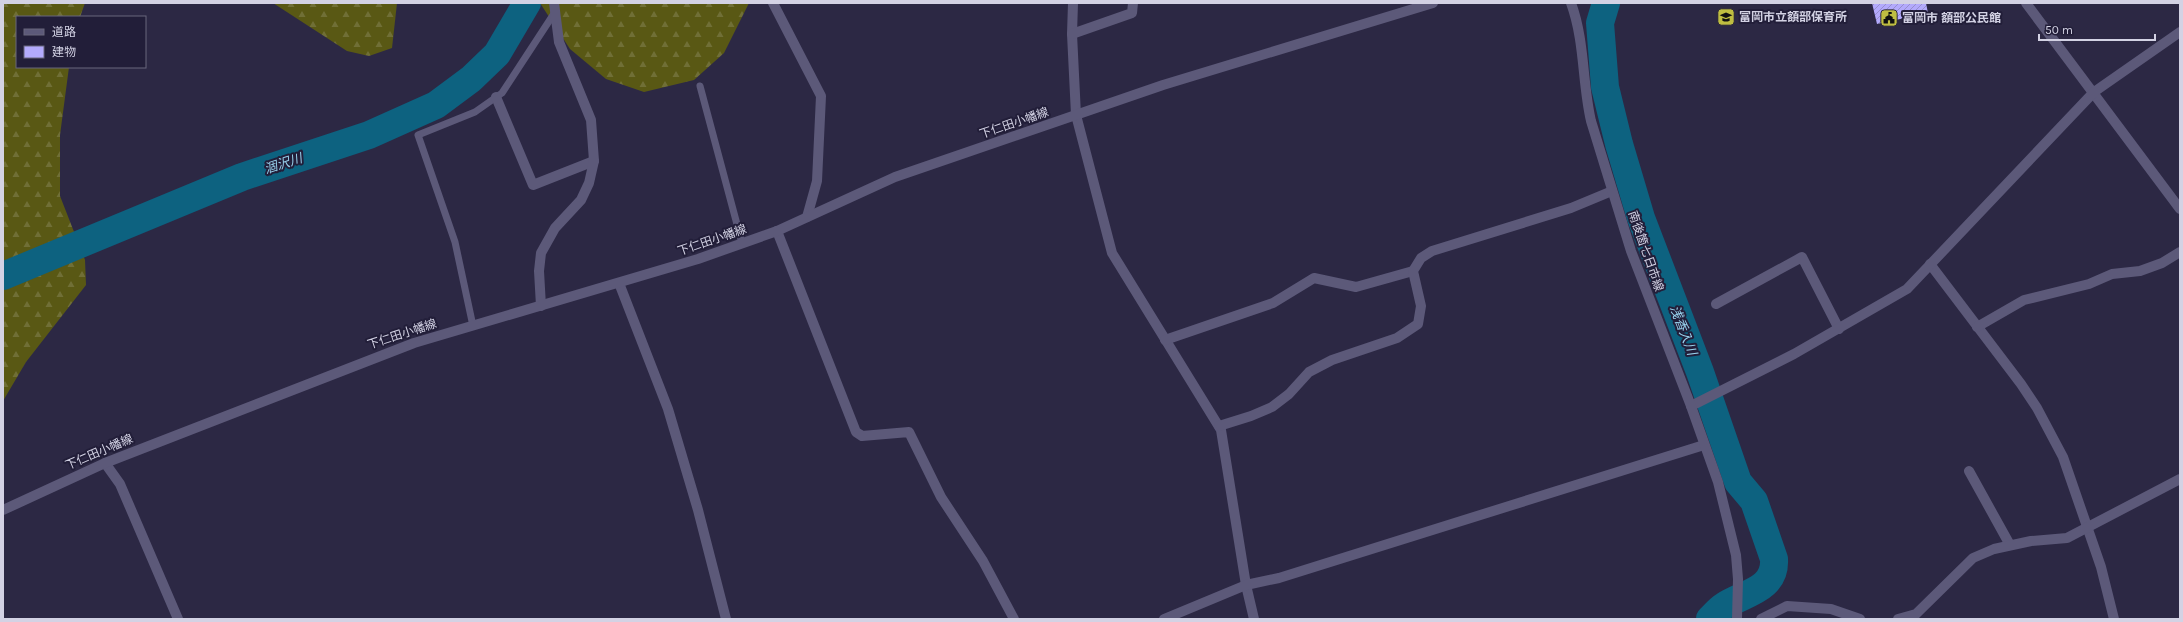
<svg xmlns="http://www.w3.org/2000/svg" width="2183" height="622" viewBox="0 0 2183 622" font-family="Karla,'Noto Sans JP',sans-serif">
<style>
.forest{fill:url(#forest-firs)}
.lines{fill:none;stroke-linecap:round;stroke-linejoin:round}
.river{stroke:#0d6280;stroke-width:28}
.building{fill:url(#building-hatch)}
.service{stroke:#5c5979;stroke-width:7}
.minor{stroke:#5c5979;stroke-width:10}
.secondary{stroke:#5c5979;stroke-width:10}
.labels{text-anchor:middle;stroke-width:4;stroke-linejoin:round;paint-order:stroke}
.poi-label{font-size:12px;font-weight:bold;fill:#d3d2e4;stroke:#221e39;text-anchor:start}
.street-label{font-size:12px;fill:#d3d2e4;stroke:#221e39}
.water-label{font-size:13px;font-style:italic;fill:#99d2ed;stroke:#221e39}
</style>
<defs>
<pattern id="forest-firs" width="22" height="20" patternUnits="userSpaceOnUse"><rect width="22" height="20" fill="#595814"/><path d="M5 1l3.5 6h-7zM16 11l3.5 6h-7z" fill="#706f36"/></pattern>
<pattern id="building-hatch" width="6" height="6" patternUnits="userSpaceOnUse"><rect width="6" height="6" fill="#b3aafc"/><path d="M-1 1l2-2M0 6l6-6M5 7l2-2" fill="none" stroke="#968fce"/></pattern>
</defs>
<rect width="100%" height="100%" fill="#2c2844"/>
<g class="forest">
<polygon points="3,3 85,3 80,17 17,17 17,67 69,67 60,135 60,196 85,260 86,285 26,362 3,401"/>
<polygon points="273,3 397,3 392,48 369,56 347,51"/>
<polygon points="540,3 749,3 724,53 694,80 644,92 606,79 570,49"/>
</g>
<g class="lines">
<g class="river">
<path d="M1606,3l-6,20 5,64 14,57 22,74 59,154 38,110 16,19 20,58c2,31 -30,34 -50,47 -5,3 -10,9 -14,13"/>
<polyline points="3,276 242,177 369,135 436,105 471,79 497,54 527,3"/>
</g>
</g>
<polygon class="building" points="1872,3 1926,3 1928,13 1877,24"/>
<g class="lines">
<g class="service">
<polyline points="700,86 742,243"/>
<polyline points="473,326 455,242 418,135 475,112 502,93 555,12"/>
</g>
<g class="minor">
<polyline points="773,3 821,96 817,181 807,217"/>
<polyline points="1073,3 1072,34 1076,115 1112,253 1221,430 1246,585 1254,619"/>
<polyline points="2026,3 2180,209"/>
<polyline points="1072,34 1132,13 1133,3"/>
<polyline points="496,97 533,185 594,161"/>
<polyline points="777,231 856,432 862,436 909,432 941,497 983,561 1014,619"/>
<polyline points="1930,264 2021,384 2037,408 2063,457 2101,567 2114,619"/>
<polyline points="619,283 668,409 698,510 726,619"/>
<polyline points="1716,304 1802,257 1839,329"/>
<polyline points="541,306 539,271 541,253 555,228 581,200 589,183 594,161 591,120 559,42 554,3"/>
<polyline points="1977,327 2024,300 2089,284 2112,274 2140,271 2162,263 2180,252"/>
<polyline points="1165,340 1273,303 1314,278 1356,287 1413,271"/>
<polyline points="1691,406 1794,354 1907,289 2094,92 2180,32"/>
<polyline points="1219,426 1251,416 1272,407 1289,394 1309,372 1332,360 1397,338 1418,324 1421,306 1413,271 1421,258 1432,251 1571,208 1612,191"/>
<polyline points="105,463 120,484 178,619"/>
<polyline points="1969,471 2010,545"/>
<polyline points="1164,619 1246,585 1279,578 1704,445"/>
<polyline points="1761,619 1787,606 1831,609 1860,619"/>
<polyline points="1898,619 1916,614 1973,558 1994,549 2031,541 2067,538 2180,479"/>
</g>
<g class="secondary">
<path d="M1571,3c14,38 11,79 20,118l40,130 60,155 27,76 18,73 2,24 -1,40"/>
<polyline points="3,510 105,463 414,343 698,259 777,231 895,177 1163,85 1433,3"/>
</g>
</g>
<defs>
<symbol id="school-square" viewBox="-11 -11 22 22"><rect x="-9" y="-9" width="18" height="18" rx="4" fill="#bfbe41" stroke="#221e39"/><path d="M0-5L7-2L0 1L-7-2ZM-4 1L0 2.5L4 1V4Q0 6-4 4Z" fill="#111"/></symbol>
<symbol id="civic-square" viewBox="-11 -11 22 22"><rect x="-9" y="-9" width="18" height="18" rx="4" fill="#bfbe41" stroke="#221e39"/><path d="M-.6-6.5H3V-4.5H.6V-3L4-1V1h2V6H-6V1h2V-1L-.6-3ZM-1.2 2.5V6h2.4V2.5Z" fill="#111"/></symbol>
</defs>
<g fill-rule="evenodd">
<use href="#school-square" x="1716" y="7" width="20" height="20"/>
<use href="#civic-square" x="1879" y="8" width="20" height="20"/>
</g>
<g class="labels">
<g class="poi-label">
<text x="1739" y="21">富岡市立額部保育所</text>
<text x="1902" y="22">富岡市 額部公民館</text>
</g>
<g class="street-label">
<text transform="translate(1014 123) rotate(-19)" y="4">下仁田小幡線</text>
<text transform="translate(712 240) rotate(-19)" y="4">下仁田小幡線</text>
<text transform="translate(1646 251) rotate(71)" y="4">南後箇七日市線</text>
<text transform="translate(402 334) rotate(-18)" y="4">下仁田小幡線</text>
<text transform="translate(99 452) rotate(-23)" y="4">下仁田小幡線</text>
</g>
<g class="water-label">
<text transform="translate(283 163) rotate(-18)" y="5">涸沢川</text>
<text transform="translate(1684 330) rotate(69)" y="5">浅香入川</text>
</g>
</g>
<rect width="2183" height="622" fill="none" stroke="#d3d2e4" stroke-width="8"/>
<rect x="16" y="16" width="130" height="52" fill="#221e39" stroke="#69667d"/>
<rect x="24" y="29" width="20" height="6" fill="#5c5979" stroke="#69667d"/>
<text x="52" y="36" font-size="12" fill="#d3d2e4">道路</text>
<rect x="24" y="46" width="20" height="12" fill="#b3aafc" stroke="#69667d"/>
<text x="52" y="56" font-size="12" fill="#d3d2e4">建物</text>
<path d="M2039 34v6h116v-6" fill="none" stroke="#d3d2e4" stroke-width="2"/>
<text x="2045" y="34" font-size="12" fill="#d3d2e4" stroke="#221e39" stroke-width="3" paint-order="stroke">50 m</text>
</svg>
